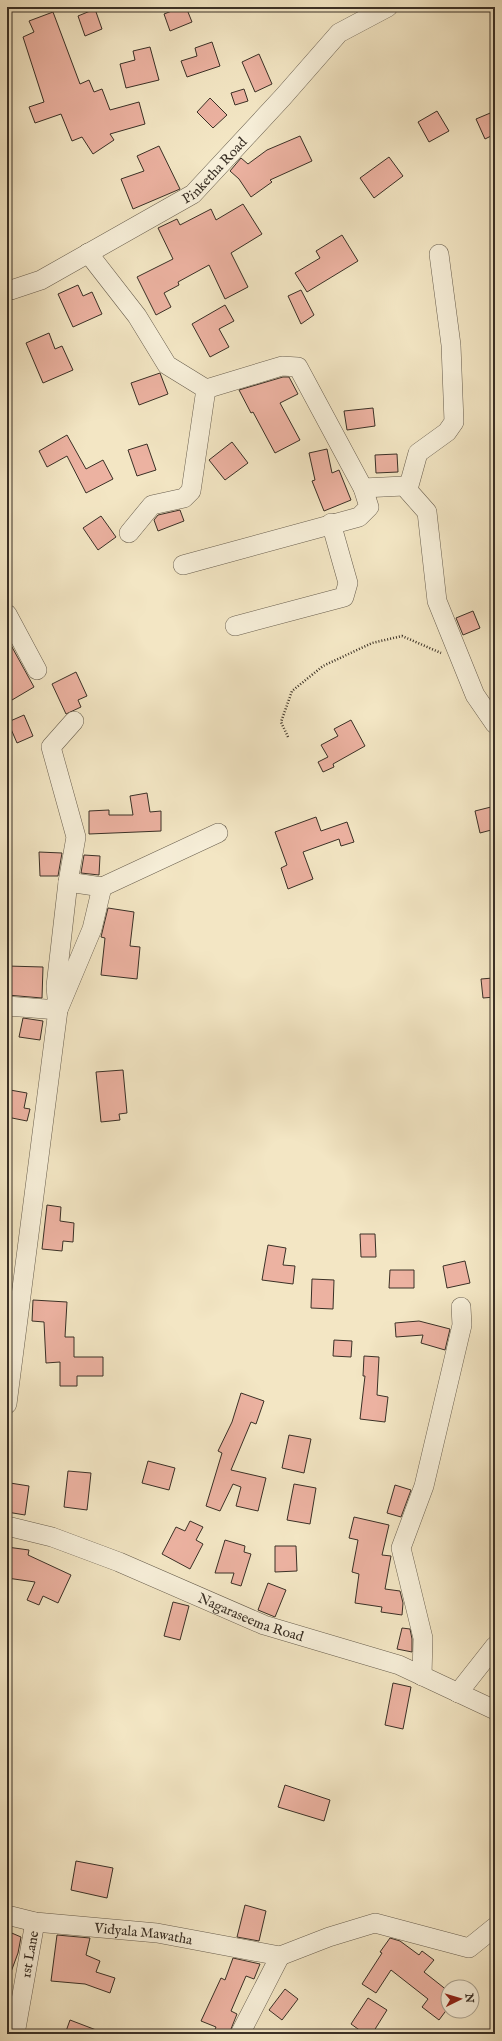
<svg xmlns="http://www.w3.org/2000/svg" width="502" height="2041" viewBox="0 0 502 2041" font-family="'IM FELL English',serif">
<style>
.building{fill:#ecb2a1;stroke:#3a3026}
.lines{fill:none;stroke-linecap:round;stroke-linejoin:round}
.minor-casing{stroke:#685e4e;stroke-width:20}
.path{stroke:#3a3026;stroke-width:2.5;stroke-dasharray:1 2;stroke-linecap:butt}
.minor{stroke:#f7efd9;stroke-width:19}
.labels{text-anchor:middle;stroke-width:4;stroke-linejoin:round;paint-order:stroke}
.street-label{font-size:14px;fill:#3a3026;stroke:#f7efd9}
</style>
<rect width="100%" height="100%" fill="#f3e6c4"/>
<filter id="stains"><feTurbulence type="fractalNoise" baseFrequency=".005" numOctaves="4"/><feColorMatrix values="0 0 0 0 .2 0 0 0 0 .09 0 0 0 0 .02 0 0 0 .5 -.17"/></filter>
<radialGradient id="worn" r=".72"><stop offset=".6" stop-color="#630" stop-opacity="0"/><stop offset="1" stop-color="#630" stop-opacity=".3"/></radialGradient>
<g class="building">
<polygon points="182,7 186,7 192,22 170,31 164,14"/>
<polygon points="95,9 102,29 85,36 78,16"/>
<polygon points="53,12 80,84 89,80 94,92 102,89 110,110 139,102 145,124 110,134 114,140 93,154 82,137 72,141 61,114 35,123 29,107 44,102 23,37 34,32 29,21"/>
<polygon points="212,42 220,66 187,77 181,61 197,56 195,48"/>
<polygon points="150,47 159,80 126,88 120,64 135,60 133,51"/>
<polygon points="259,54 272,84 255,92 242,62"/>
<polygon points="244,89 248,101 235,105 231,93"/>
<polygon points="210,98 227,115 213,128 197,112"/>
<polygon points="437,111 449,131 429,142 418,122"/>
<polygon points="495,111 495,134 485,139 476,119"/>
<polygon points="300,136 312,161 270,180 272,182 251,197 239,179 230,171 241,158 248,164 267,150"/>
<polygon points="159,146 180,189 133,209 121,179 144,171 137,156"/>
<polygon points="389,157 403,176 374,198 360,178"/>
<polygon points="243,204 262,234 231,253 248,287 225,299 209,265 178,282 179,285 164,293 171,307 156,315 137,277 173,259 158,228 177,219 180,225 211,209 216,220"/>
<polygon points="342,235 358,261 307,292 295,273 320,258 316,251"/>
<polygon points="78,285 83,296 92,292 102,314 73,327 58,294"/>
<polygon points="301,290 314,315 301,324 288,296"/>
<polygon points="225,305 234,321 219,329 229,347 210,357 192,324"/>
<polygon points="49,333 55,349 62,346 73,370 43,383 26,343"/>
<polygon points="160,373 168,394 139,405 131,383"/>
<polygon points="283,377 289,377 298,394 280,403 300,440 275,453 253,412 251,413 239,390"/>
<polygon points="373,408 375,426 347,430 344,411"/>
<polygon points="67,435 86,469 103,460 113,479 86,493 67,456 47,467 39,451"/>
<polygon points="232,442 248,463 225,480 209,460"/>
<polygon points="147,444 156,470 137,476 128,450"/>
<polygon points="327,449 332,473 339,470 351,500 324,511 312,481 315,480 309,453"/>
<polygon points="397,454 398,472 376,473 375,455"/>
<polygon points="180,510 184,521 158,531 154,520 158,515"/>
<polygon points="101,516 116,537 98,550 83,528"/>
<polygon points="473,611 480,628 463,635 456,618"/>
<polygon points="7,638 34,687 12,700 7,691"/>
<polygon points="76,672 87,696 78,700 81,707 66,714 52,684"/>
<polygon points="24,715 33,736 17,743 8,722"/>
<polygon points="351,720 365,746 333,764 334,767 323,772 318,762 328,757 321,745 338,736 334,729"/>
<polygon points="147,793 150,812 161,811 161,831 89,834 89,811 109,810 109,815 133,815 130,796"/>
<polygon points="495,806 495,829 480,833 475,811"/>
<polygon points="316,817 321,831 347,822 354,842 341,846 339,839 303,852 313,879 288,889 281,868 287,865 275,832"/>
<polygon points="39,852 62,853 58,876 40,876"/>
<polygon points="84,855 100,856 99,875 81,873"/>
<polygon points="108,908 134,912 130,946 140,947 137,979 101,975 105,938 101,937"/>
<polygon points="7,966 43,967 42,998 7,995"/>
<polygon points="493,978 495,997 483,998 481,979"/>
<polygon points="23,1018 43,1021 40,1040 19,1037"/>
<polygon points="123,1070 127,1113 119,1114 120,1120 101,1122 96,1072"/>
<polygon points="10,1090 27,1093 24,1108 30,1109 27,1121 7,1117 7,1095 10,1095"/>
<polygon points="47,1205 61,1207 60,1221 74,1223 73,1242 63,1241 62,1251 42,1249"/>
<polygon points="360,1234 375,1234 376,1257 361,1257"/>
<polygon points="268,1245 286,1248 283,1265 295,1266 293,1284 262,1280"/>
<polygon points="465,1261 470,1283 447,1288 443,1266"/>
<polygon points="390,1270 414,1270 414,1288 389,1288"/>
<polygon points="312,1279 334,1280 333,1309 311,1308"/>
<polygon points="33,1300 67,1302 65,1337 74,1337 74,1357 103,1357 103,1376 77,1376 77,1386 60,1386 60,1362 46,1363 44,1322 32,1321"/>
<polygon points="419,1321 450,1329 445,1350 421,1343 423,1335 396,1337 395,1323"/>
<polygon points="334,1340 352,1341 351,1357 333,1356"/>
<polygon points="364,1356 379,1357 377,1395 388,1397 385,1422 360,1419 365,1376 363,1376"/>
<polygon points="241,1393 264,1401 256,1424 251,1422 231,1470 266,1478 258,1511 236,1506 241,1487 233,1484 220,1511 206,1506 222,1453 218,1451 232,1422"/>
<polygon points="289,1435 311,1439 304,1473 282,1468"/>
<polygon points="148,1461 175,1468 169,1490 142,1483"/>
<polygon points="68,1471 91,1473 87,1510 64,1507"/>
<polygon points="10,1483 29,1486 25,1515 7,1512"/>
<polygon points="294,1484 316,1488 310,1524 287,1520"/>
<polygon points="395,1485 411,1490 401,1517 387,1513"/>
<polygon points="354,1517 389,1525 382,1555 391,1556 385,1589 400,1591 403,1603 402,1615 381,1612 382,1607 355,1603 359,1574 352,1572 358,1540 349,1538"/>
<polygon points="190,1521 203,1527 196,1540 203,1544 190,1569 162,1554 176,1527 185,1531"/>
<polygon points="225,1540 245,1546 244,1552 251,1554 241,1586 231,1583 234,1573 215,1573"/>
<polygon points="275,1546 296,1546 297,1571 275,1572"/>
<polygon points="7,1547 29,1550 28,1555 71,1575 58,1603 43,1596 39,1605 27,1600 35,1582 7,1578"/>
<polygon points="268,1583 286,1590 275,1617 258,1610"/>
<polygon points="173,1602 189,1606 180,1640 164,1636"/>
<polygon points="402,1628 410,1629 412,1639 412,1652 397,1649"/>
<polygon points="393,1683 411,1687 403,1729 385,1725"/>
<polygon points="285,1785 330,1800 324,1821 278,1807"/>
<polygon points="76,1861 113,1868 107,1898 71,1890"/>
<polygon points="245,1905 266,1911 259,1941 237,1937"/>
<polygon points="7,1931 21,1937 18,1953 8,1980"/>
<polygon points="57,1935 90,1938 86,1955 100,1961 96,1972 115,1978 110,1993 85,1984 51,1981"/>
<polygon points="390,1938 400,1941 419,1955 422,1951 434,1960 424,1972 448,1991 448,2008 439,2020 422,2007 428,1999 391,1970 376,1993 362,1984 382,1953 380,1952"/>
<polygon points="233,1958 260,1964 254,1979 246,1976 231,2011 237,2014 229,2034 213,2034 216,2027 201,2021 221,1978 225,1980"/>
<polygon points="285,1989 298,1999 282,2020 269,2010"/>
<polygon points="368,1998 387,2010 372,2034 365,2034 351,2024"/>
<polygon points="70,2020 104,2033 104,2034 65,2034"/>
</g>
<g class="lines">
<defs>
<g id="minor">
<polyline points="88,253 137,316 167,365 206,389 191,491 184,498 152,505 129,533"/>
<path id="s1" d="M7,289l4,1 30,-10 152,-86 90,-97 56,-64 49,-26"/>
<polyline points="363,488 404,486 427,512 437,601 475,695 495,724"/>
<polyline points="408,489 418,453 447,432 454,422 451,345 439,254"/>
<polyline points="183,565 359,517 369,507 363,488 298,367 282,366 206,389"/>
<polyline points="7,614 37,670"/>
<polyline points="235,626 344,597 348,583 331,523"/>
<polyline points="102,887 218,833"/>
<polyline points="7,1006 58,1010 56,986 68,882"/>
<polyline points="7,1404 58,1010 92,929 102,887 68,882 76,837 51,747 74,721"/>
<path id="s2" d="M7,1526l45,11 67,25 145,63 135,40 96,45"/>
<polyline points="422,1676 423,1638 401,1548 424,1486 462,1325 461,1307"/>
<polyline points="458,1693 495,1646"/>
<path id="s3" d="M7,1915l28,7 122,11 123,23"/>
<polyline points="280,1956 329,1937 375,1923 469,1948 495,1927"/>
<path id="s4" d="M15,2034l20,-112"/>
<polyline points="240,2034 280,1956"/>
</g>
</defs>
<use href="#minor" class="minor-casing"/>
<polyline class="path" points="288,737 281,722 292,691 323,666 372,643 402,636 441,653"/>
<use href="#minor" class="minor"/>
</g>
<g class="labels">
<g class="street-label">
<text dy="5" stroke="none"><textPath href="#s1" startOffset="242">Pinketha Road</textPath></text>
<text dy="5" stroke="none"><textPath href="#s2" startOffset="261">Nagaraseema Road</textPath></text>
<text dy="5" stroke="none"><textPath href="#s3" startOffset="138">Vidyala Mawatha</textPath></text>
<text dy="5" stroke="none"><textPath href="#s4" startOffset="81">1st Lane</textPath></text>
</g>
</g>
<rect width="502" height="2041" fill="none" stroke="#f3e6c4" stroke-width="24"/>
<rect x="8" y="8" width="486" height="2025" fill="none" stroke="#3a3026" stroke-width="2"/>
<rect x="12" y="12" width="478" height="2017" fill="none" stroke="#3a3026"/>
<g transform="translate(460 1999) rotate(85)"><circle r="19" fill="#f7efd9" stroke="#aba391"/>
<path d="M0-3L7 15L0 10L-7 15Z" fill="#8f2418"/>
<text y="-6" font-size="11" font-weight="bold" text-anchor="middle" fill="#3a3026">N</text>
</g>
<rect width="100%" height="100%" filter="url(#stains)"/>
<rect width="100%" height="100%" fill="url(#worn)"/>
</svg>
